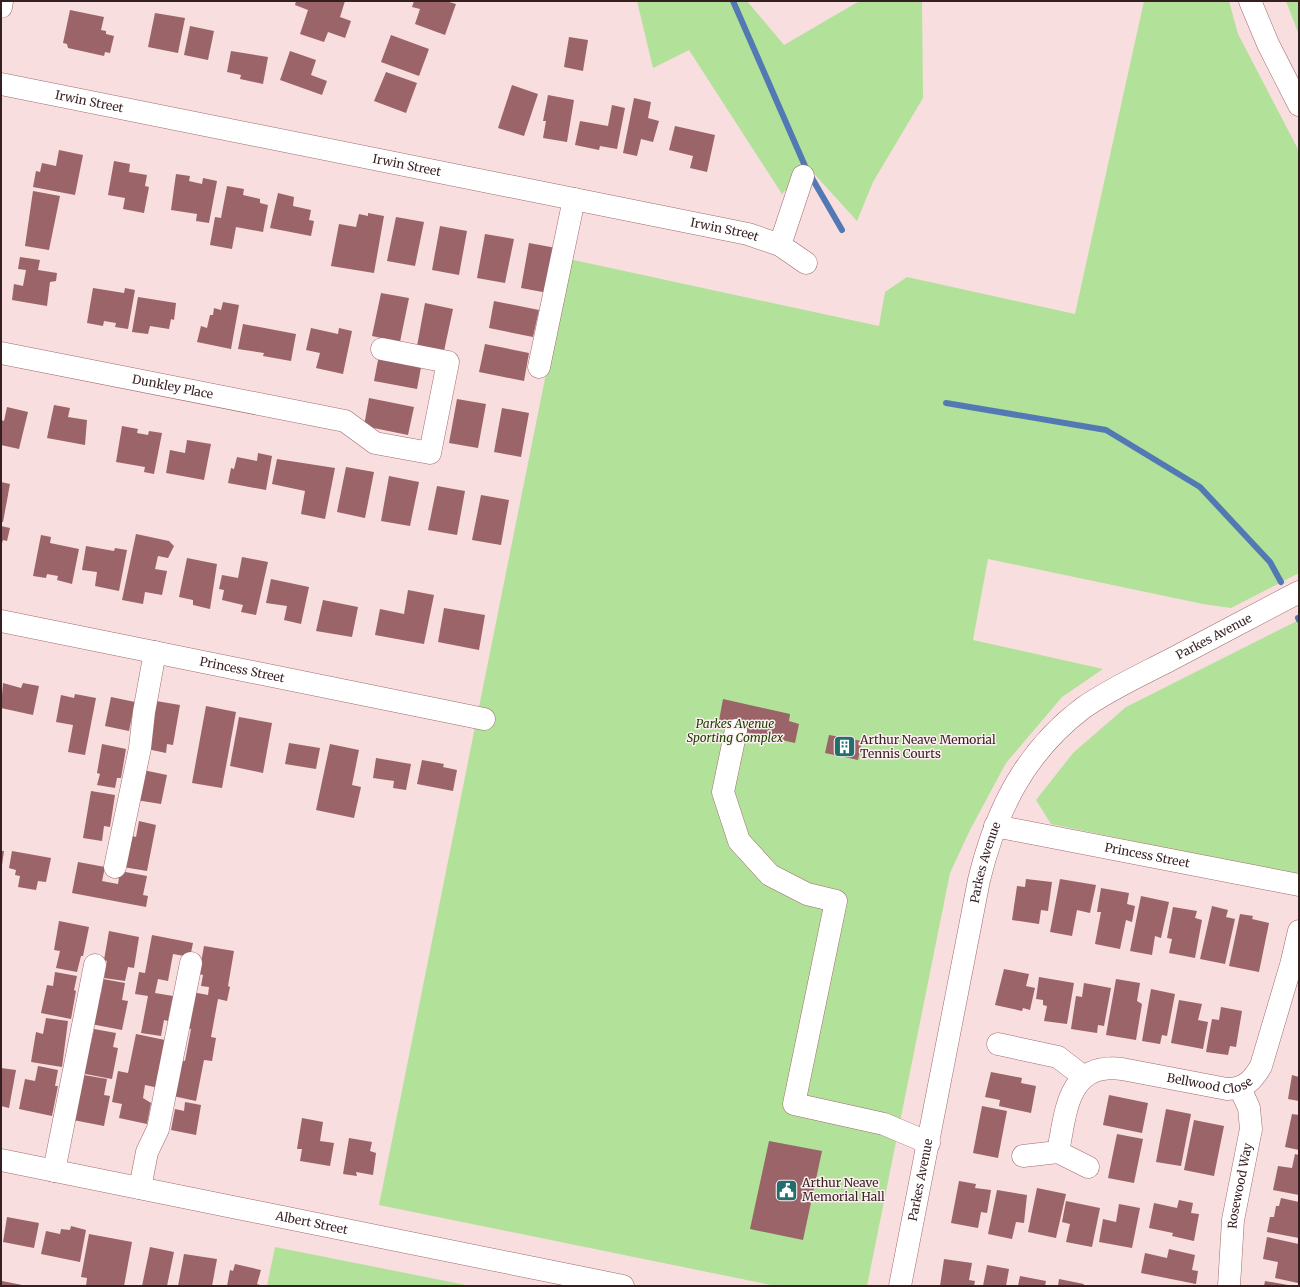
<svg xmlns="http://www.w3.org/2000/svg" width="1300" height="1287" viewBox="0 0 1300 1287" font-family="Merriweather,serif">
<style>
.green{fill:#b2e199}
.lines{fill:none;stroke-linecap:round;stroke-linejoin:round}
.stream{stroke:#5379b4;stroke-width:6}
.building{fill:#9b6468}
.minor-casing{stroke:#a1696d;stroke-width:23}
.major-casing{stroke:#a1696d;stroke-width:23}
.minor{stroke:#fff;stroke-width:22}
.major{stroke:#fff;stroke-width:22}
.labels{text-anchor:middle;stroke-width:3;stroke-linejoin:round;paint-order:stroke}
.street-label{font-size:12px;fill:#361f21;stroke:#fceff0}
.park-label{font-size:12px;font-style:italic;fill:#1d4100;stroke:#fceff0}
.poi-label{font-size:12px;fill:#361f21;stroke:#fceff0;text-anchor:start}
</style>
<rect width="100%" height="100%" fill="#f8dedf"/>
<g class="green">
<polygon points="637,1 747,1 784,45 856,3 863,1 922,1 923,98 873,182 857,221 808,167 782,194 689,50 653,68"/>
<polygon points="1144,1 1229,1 1238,34 1299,151 1299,573 1231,608 1203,604 988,559 973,640 1103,669 1062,697 1006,763 970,830 950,873 867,1286 776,1286 379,1205 569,259 879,326 885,292 907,277 1075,314"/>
<polygon points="1286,1 1299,1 1299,35"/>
<polygon points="1299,620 1299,876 1051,824 1036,800 1073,753 1126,707"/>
<polygon points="275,1247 471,1286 267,1286"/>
</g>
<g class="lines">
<g class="stream">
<polyline points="733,1 805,166 842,230"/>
<polyline points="946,403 1106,430 1200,487 1270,562 1281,582"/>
<polyline points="1298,618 1299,620"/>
</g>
</g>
<g class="building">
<polygon points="296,1 345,1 340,17 351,21 345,38 328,32 324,42 300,34 308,10 295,5"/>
<polygon points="414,1 446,1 456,4 445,35 415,24 420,9 412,7"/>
<polygon points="70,10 104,17 101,30 106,31 106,34 114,36 110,53 105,52 104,56 68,48 67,44 63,43"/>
<polygon points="155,13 185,18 178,53 148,47"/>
<polygon points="190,26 214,31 208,60 184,55"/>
<polygon points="391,35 429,49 419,76 381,62"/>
<polygon points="569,37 588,40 583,71 564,67"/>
<polygon points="231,51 268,57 263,84 240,79 241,75 227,72"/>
<polygon points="290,51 316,60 311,75 327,81 322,95 280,80"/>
<polygon points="386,72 417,83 406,113 374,101"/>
<polygon points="512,85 538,94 524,136 498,128"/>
<polygon points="548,95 574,100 567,142 543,138 546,121 543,121"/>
<polygon points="634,98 651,102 648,118 659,121 653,142 641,139 637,156 623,153"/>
<polygon points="612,105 625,108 617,149 600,146 599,150 575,145 580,121 608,126"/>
<polygon points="675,126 715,135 707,172 690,168 693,156 669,150"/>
<polygon points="59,150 83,155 75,195 33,187 36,171 40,172 42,163 56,166"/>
<polygon points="114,161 130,164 129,172 147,175 145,186 149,187 144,213 123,209 125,198 108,195"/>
<polygon points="176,174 190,176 189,181 202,184 203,178 217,181 209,223 196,221 197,214 171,210"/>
<polygon points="227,186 244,189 243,195 260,199 260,203 268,205 263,232 236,227 232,249 210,245 215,217 221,218"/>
<polygon points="33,191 60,196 49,250 25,246"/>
<polygon points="278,193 294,197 293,206 311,210 309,220 314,221 311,236 270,228"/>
<polygon points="368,213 384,216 374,273 331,266 339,224 356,227 359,214 368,216"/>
<polygon points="396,217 424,222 415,266 387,261"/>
<polygon points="440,226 467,231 459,275 432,270"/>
<polygon points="485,234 514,239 505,283 477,278"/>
<polygon points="529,243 556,248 548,293 521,288"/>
<polygon points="20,257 40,260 38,270 57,273 56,281 50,282 47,306 12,300 14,284 23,286 26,270 18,269"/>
<polygon points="93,288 124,293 125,288 135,290 128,329 115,327 116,323 104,321 103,326 87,323"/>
<polygon points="381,293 409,298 400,342 372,336"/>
<polygon points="138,297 176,303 174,320 171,319 169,329 150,326 148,334 132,332"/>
<polygon points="494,301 539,310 533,337 489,328"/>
<polygon points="223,302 239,305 231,349 197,342 201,326 207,328 210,315 213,315 214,308 221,310"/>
<polygon points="425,303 453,309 444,351 417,346"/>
<polygon points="243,324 296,334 291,361 263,356 264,353 238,349"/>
<polygon points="311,328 338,334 339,328 352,331 343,374 316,368 320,353 306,350"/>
<polygon points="485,344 529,353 524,381 479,372"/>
<polygon points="379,355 422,362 417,389 374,381"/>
<polygon points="369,398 414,407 408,435 364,426"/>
<polygon points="457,399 486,404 478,448 449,443"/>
<polygon points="54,405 70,408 68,417 87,420 85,445 47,438"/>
<polygon points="7,407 28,412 19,449 1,445 1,420 4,421"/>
<polygon points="502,408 529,413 521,457 494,452"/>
<polygon points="122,426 138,429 137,433 148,435 149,431 162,433 154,474 144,472 145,467 116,462"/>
<polygon points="187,440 211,444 204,480 166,473 170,450 185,453"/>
<polygon points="258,453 272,456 266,490 228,483 231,468 234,469 237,457 257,461"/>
<polygon points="277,459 335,468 325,519 301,514 305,491 272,484"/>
<polygon points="346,467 374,472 365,518 337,512"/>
<polygon points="389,476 419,482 410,526 381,521"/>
<polygon points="1,482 10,484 3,522 1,522"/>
<polygon points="437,486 465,491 457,535 428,530"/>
<polygon points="481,495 509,500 501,545 472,540"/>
<polygon points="1,526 10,528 7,541 3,540 2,543"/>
<polygon points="136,534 169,541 174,546 168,558 158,556 155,569 167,571 162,595 145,592 143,604 122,600"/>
<polygon points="41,535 51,537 50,543 79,549 72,584 57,580 58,576 47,574 46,578 33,576"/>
<polygon points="86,546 114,551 115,548 127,550 119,591 95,586 97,572 82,570"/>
<polygon points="242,557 268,562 256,615 241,612 243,605 222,600 224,590 219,589 222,575 238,578"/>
<polygon points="187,558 217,564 210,609 193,605 193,600 179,597"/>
<polygon points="271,579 309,587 301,624 284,620 287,606 266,603"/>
<polygon points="408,590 434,595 424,644 375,635 380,609 404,614"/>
<polygon points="323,600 358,607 352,637 316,631"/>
<polygon points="444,608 485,615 479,650 438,642"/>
<polygon points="3,683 21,688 23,683 39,686 33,715 1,708"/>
<polygon points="75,694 96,698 85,755 68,752 73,725 56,722 61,695 74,698"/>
<polygon points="111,697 135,702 129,731 105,726"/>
<polygon points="723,699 790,714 789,721 799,724 795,743 718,726"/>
<polygon points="156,701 180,705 173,745 167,744 166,753 147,749"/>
<polygon points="206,706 236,712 222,788 192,783"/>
<polygon points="239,717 272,723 263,773 230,766"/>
<polygon points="829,735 862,741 858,760 825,753"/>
<polygon points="289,743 320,748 316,769 285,764"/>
<polygon points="102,744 126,749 121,778 117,778 115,788 97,785 100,774 97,773"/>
<polygon points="330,744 359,750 352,785 361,787 354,818 316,810"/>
<polygon points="376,758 411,764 406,790 393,788 394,781 373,778"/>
<polygon points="422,760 444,764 443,767 457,770 453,791 417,784"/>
<polygon points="143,770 167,775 161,804 136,800"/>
<polygon points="91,791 115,795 110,827 104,826 102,841 83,838"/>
<polygon points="139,821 156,825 147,871 123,867 129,835 136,837"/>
<polygon points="1,851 4,851 2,865 1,865"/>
<polygon points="12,851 51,858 46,882 38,881 36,890 18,887 20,876 15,875 16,870 9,868"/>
<polygon points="78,862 105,867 102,881 118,884 120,871 147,876 143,895 148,896 146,907 72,893"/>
<polygon points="1026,879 1052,882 1048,911 1041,910 1039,924 1012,920 1017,886 1025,887"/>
<polygon points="1060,879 1096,885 1090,913 1077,910 1072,936 1050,932"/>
<polygon points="1101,888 1129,893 1127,904 1135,906 1132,922 1126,920 1120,949 1095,944 1101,912 1097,912"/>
<polygon points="1141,896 1169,902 1161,938 1155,936 1152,955 1130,951"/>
<polygon points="1212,906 1228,910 1226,917 1235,919 1225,964 1200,959"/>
<polygon points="1173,907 1197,911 1195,918 1202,920 1195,958 1169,953 1172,939 1167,938"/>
<polygon points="1240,914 1253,916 1252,919 1269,923 1259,972 1229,966"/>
<polygon points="59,921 89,927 83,956 81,956 77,972 56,968 60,951 54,950"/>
<polygon points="109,931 139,937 134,968 128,967 125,981 104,978 107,961 104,960"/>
<polygon points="152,935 193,943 190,957 173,954 168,981 158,979 155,993 173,996 168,1021 164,1020 161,1036 141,1033 148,996 135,994 139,972 145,973"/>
<polygon points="204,946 234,951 228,986 230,987 227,1001 218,999 211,1037 216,1038 212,1061 204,1060 196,1101 173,1096 180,1060 185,1061 191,1029 186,1028 192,992 208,995 209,987 201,986 203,975 199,974"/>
<polygon points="1004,969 1029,974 1026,986 1035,988 1030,1010 1023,1008 1022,1011 995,1005"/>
<polygon points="55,972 77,976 74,990 76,991 71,1019 41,1013 47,985 53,986"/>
<polygon points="1039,977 1074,983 1067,1024 1044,1021 1047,1006 1043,1005 1043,1000 1036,999"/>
<polygon points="103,979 125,983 122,1000 128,1001 122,1030 91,1024 97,996 101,994"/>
<polygon points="1116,979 1140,983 1137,1001 1142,1004 1136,1040 1106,1035"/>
<polygon points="1084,983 1111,988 1104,1026 1098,1025 1097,1033 1071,1029 1076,996 1082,997"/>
<polygon points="1151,989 1175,994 1167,1036 1162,1035 1160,1044 1142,1041"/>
<polygon points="1179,1000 1202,1004 1198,1020 1208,1022 1203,1049 1171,1043"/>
<polygon points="1221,1007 1242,1011 1236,1047 1230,1046 1228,1055 1206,1052 1212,1019 1219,1020"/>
<polygon points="46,1018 68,1021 62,1067 31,1062 36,1032 43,1034"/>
<polygon points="94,1029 116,1033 113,1047 118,1048 112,1079 80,1073 86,1042 91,1043"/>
<polygon points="136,1034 165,1040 159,1088 145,1085 143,1098 151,1103 147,1124 119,1118 122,1104 112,1102 118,1071 128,1073"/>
<polygon points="38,1066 58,1070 55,1086 58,1086 52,1116 19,1109 25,1079 35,1081"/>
<polygon points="1,1068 16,1070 9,1108 1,1106"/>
<polygon points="991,1072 1022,1078 1021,1083 1036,1086 1031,1113 999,1106 1000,1100 985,1097"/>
<polygon points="84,1075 107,1079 104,1095 110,1096 104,1126 73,1120"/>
<polygon points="1292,1075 1299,1077 1299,1101 1288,1099"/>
<polygon points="1109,1095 1148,1103 1142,1133 1103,1125"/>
<polygon points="185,1102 201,1105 196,1135 171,1130 175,1109 184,1111"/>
<polygon points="982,1106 1007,1111 998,1158 973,1153"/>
<polygon points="1166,1109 1191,1114 1181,1166 1156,1162"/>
<polygon points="1292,1114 1299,1115 1299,1150 1285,1147"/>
<polygon points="302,1118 323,1122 320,1141 334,1143 330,1166 300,1161 302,1149 297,1149"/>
<polygon points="1194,1120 1224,1126 1214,1176 1184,1170"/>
<polygon points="1117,1134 1143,1139 1134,1183 1108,1178"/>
<polygon points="349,1138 372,1142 370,1151 376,1153 373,1175 356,1172 357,1176 343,1174"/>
<polygon points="769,1141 822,1151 803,1240 750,1229"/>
<polygon points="1295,1154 1299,1155 1299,1195 1273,1190 1278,1166 1292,1168"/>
<polygon points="959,1181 976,1184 975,1188 991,1190 987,1213 981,1212 978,1228 951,1223"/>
<polygon points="1037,1188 1066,1194 1056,1238 1028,1232"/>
<polygon points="997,1190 1027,1195 1024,1223 1016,1222 1012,1239 988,1234"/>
<polygon points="1281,1198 1299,1202 1299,1238 1267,1232 1270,1217 1274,1217 1276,1206 1279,1206"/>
<polygon points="1179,1200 1193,1203 1191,1213 1199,1214 1194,1241 1172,1236 1173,1233 1149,1228 1154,1203 1177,1208"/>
<polygon points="1066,1201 1100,1208 1092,1247 1066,1242 1070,1224 1062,1222"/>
<polygon points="1119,1204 1140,1208 1132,1248 1099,1242 1103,1219 1116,1222"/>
<polygon points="7,1217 39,1223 34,1248 3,1242"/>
<polygon points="71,1226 86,1230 80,1262 41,1254 46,1231 60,1234 61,1229 70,1230"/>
<polygon points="89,1234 132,1242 124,1286 86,1286 87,1278 81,1277"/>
<polygon points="1267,1237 1299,1244 1298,1283 1275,1278 1278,1262 1263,1259"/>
<polygon points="150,1247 174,1252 167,1286 142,1286"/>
<polygon points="1169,1249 1195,1255 1192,1270 1198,1271 1196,1284 1141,1273 1145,1253 1167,1258"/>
<polygon points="184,1254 217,1259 212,1286 178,1286"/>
<polygon points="944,1259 972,1263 969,1280 975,1281 974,1286 940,1286"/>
<polygon points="235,1264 261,1270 257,1284 263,1286 227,1286 230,1270 233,1271"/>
<polygon points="987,1265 1009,1269 1006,1286 983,1286"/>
<polygon points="1020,1276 1046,1281 1045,1286 1018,1286"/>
<polygon points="1059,1279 1084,1284 1083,1286 1058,1286"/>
<polygon points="2,1281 22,1285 22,1286 1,1286"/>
<polygon points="1265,1281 1288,1285 1288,1286 1264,1286"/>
</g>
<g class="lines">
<defs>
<g id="minor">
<polyline points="1,7 2,1"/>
<path id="s1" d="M1,84l747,150 32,11 26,18"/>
<polyline points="780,245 803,176"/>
<path id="s2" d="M1,353l344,68 30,22 55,10 18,-91 -66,-13"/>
<polyline points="539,367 574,199"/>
<path id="s3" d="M1,621l483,98"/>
<polyline points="736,730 723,792 739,841 770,875 807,894 836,901 794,1104 884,1124 929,1143"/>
<path id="s4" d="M995,826l304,59"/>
<polyline points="115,867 140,748 144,712 155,652"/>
<polyline points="998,1044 1058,1057 1084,1077"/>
<path id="s5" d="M1058,1152c8,-40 9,-90 64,-83l105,20c18,0 26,-9 34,-23l30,-101 8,-34"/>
<polyline points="1023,1156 1058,1152 1088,1167"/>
<path id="s6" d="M1,1160l622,126"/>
<polyline points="54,1171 95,965"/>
<polyline points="140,1188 147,1152 158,1129 191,963"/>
<path id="s7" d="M900,1286l79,-406c17,-70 46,-128 104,-172 27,-19 58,-33 87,-48 43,-23 86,-45 129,-68"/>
<path id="s8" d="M1229,1286l4,-66 18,-91 -2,-21 -9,-20"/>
</g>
<polyline id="major" points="1250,1 1268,44 1299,105"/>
</defs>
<use href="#minor" class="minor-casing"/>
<use href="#major" class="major-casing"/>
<use href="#minor" class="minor"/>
<use href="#major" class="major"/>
</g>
<defs>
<symbol id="building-square" viewBox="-11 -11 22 22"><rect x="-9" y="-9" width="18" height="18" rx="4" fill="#226e6e" stroke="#fceff0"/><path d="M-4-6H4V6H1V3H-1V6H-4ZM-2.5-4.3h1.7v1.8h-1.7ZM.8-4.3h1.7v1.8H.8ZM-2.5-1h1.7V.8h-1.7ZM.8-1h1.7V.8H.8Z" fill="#fff"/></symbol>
<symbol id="civic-square" viewBox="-11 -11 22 22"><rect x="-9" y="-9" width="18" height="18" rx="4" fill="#226e6e" stroke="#fceff0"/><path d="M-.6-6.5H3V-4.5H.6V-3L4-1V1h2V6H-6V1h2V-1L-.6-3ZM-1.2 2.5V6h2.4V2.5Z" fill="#fff"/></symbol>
</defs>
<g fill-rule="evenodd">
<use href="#building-square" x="832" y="734" width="25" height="25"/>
<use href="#civic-square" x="774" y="1178" width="25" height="25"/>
</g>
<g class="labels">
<g class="street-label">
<text dy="4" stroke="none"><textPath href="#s1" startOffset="90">Irwin Street</textPath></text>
<text dy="4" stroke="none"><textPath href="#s1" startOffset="414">Irwin Street</textPath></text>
<text dy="4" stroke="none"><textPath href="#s1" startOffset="738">Irwin Street</textPath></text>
<text dy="4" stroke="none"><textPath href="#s2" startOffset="175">Dunkley Place</textPath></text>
<text dy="4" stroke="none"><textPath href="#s7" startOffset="768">Parkes Avenue</textPath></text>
<text dy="4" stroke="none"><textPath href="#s3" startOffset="246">Princess Street</textPath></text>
<text dy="4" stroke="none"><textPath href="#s4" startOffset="155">Princess Street</textPath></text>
<text dy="4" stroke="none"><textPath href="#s7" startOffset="432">Parkes Avenue</textPath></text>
<text dy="4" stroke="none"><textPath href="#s5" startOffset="210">Bellwood Close</textPath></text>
<text dy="4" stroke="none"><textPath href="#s7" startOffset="108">Parkes Avenue</textPath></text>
<text dy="4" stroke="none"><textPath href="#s8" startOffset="101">Rosewood Way</textPath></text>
<text dy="4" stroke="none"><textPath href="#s6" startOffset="317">Albert Street</textPath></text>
</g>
<g class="park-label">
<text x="735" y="728">Parkes Avenue<tspan x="735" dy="14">Sporting Complex</tspan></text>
</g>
<g class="poi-label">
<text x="860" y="744">Arthur Neave Memorial<tspan x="860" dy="14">Tennis Courts</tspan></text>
<text x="802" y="1187">Arthur Neave<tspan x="802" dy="14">Memorial Hall</tspan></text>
</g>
</g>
<rect width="1300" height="1287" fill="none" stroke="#361f21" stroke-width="4"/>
</svg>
